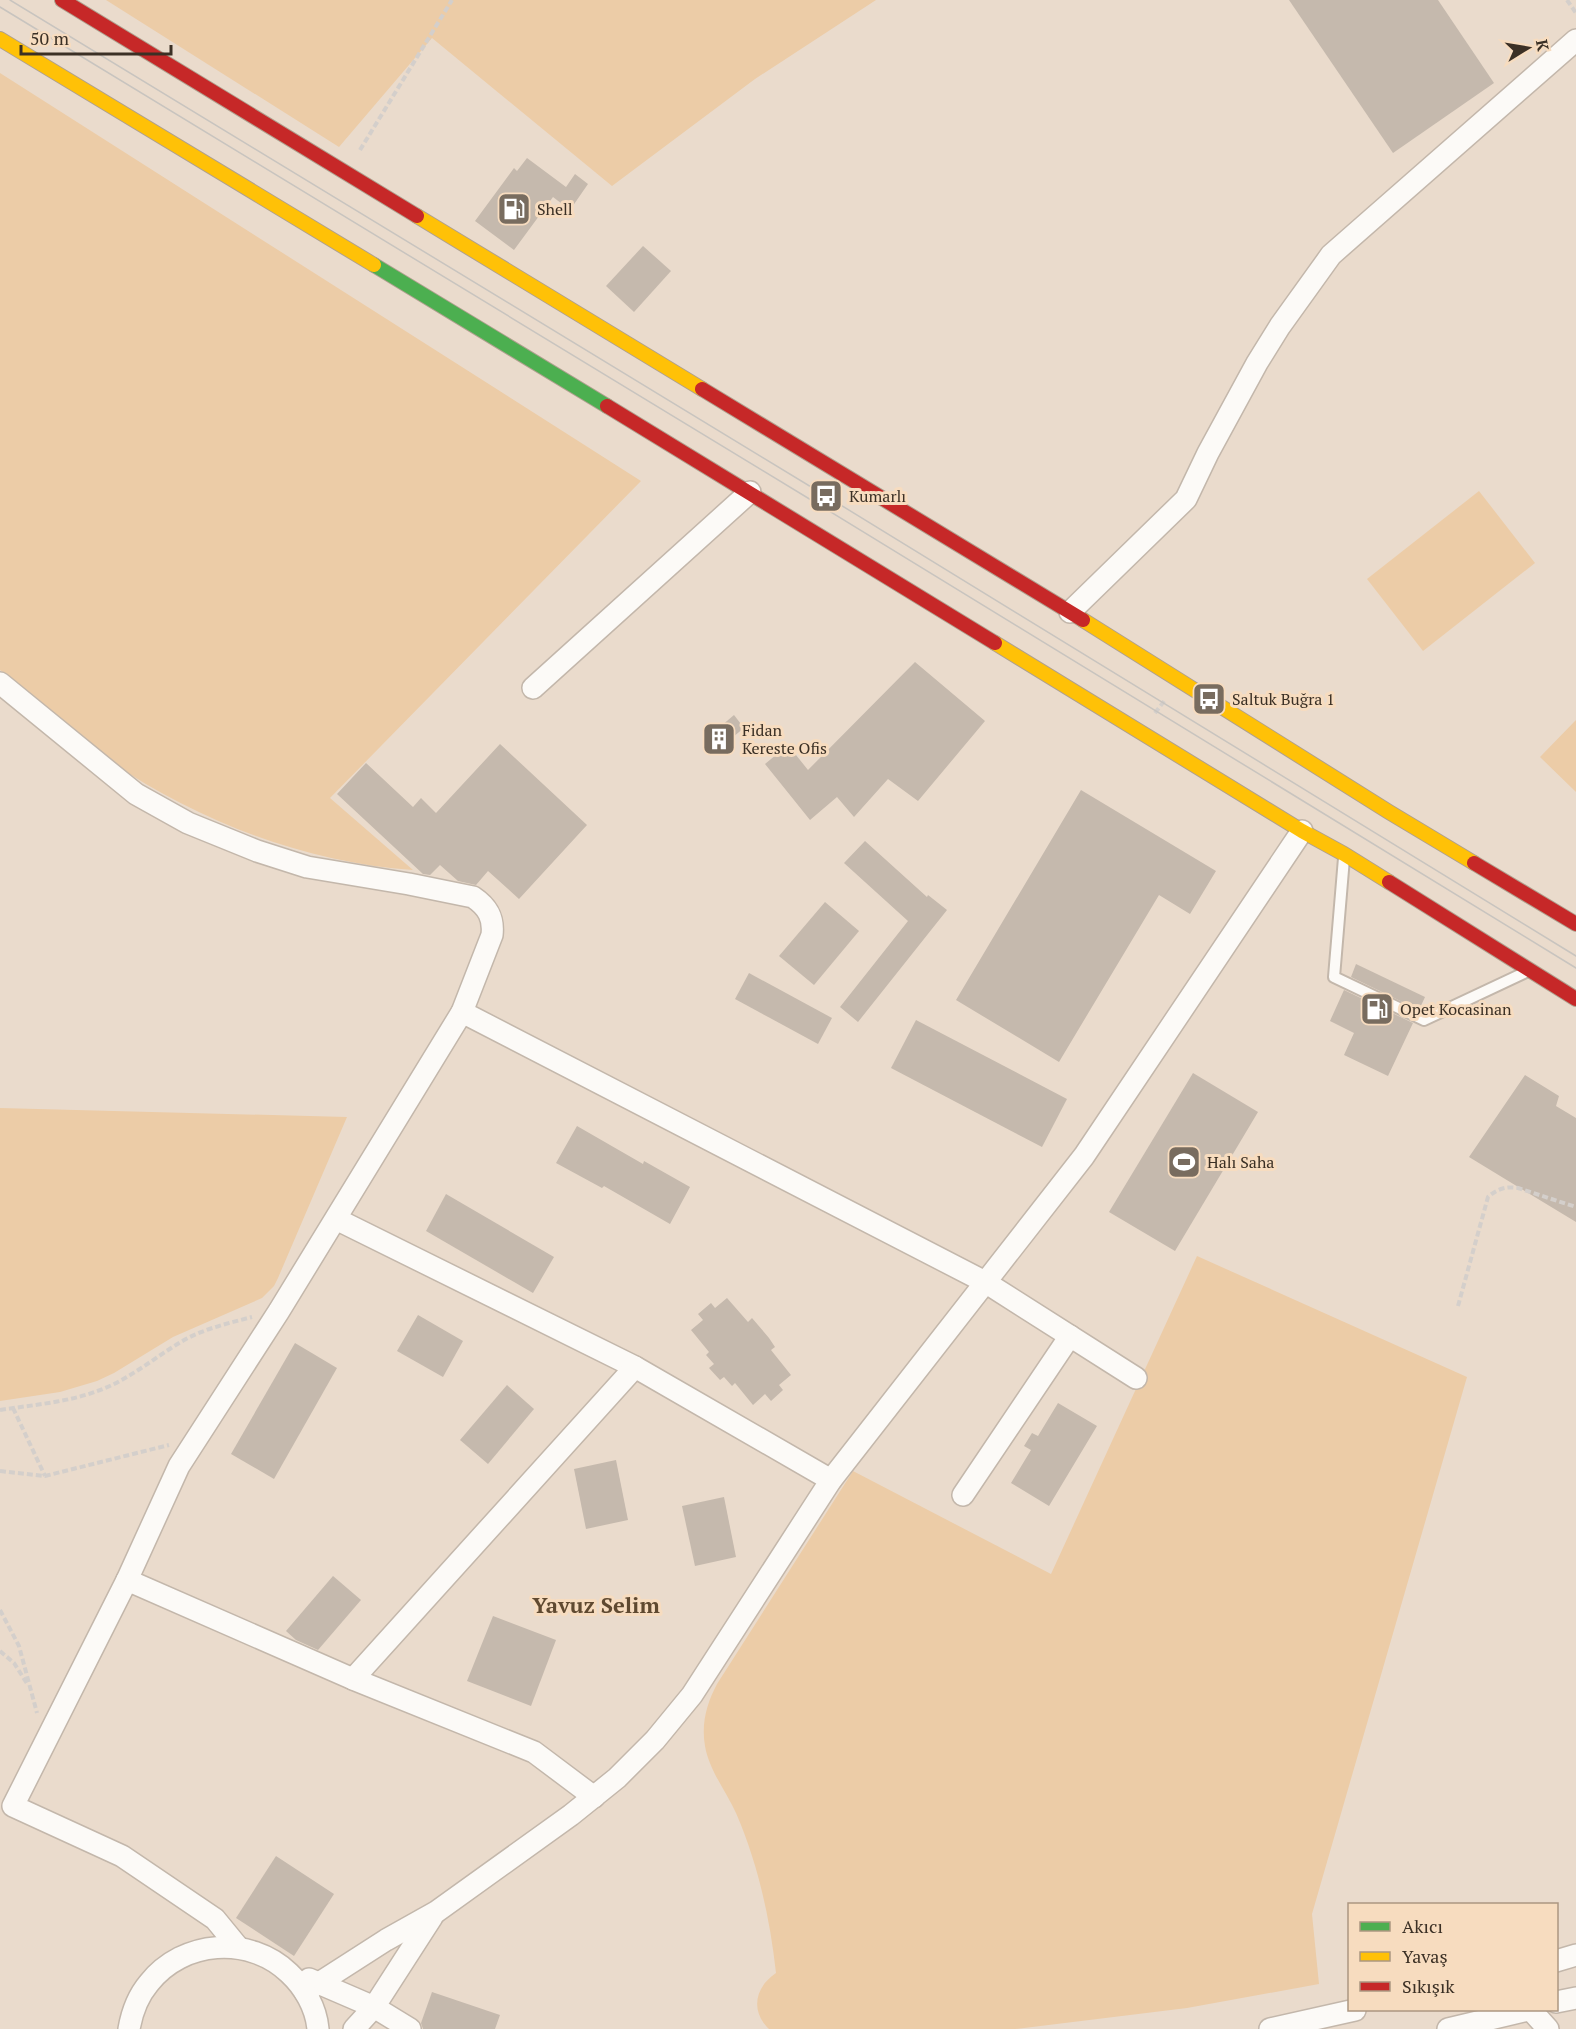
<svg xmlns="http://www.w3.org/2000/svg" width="1576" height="2029" viewBox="0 0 1576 2029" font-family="'PT Serif',serif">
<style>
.green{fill:#eccca7}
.building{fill:#c5b9ad}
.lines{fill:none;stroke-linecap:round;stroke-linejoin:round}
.lane-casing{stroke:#c3b7ab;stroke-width:14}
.street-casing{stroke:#c3b7ab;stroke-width:24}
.fast-casing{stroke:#afa08e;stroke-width:16}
.slow-casing{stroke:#afa08e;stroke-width:16}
.jam-casing{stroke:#afa08e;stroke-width:16}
.path{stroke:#d4cfcb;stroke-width:4;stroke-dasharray:6 3;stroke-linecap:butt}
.lane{stroke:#fcfaf7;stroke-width:10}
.street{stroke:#fcfaf7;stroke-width:21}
.fast{stroke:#4caf50;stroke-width:14}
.slow{stroke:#ffc107;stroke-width:14}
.jam{stroke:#c62828;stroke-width:14}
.tram{stroke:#c8c4bf;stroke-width:1.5}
.labels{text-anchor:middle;stroke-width:6;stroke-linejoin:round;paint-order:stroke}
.poi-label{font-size:16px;fill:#3b3025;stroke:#f7dcbf;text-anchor:start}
.district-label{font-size:22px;font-weight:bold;fill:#5f4930;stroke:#f7dcbf}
</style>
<rect width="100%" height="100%" fill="#eadbcc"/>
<g class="green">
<polygon points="106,0 876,0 755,79 612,186 432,38 339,147"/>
<path d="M0,73l641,408 -311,317 83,72c-111,-8 -221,-51 -312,-115 -13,-8 -24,-19 -35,-29 -22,-18 -44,-37 -66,-56z"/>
<polygon points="1479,491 1535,563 1423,651 1367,579"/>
<polygon points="1576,720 1576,792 1540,757"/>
<polygon points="0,1108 347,1117 278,1278 274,1286 262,1298 173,1337 114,1373 97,1381 60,1392 0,1401"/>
<path d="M1197,1256l270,121 -155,537 7,70 -132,24 -172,21h-246c-19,-18 -14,-42 7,-56 -6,-55 -18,-109 -40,-160 -10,-22 -27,-43 -31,-67 -4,-23 2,-43 12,-62l136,-213 198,103z"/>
</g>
<g class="building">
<polygon points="1289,0 1438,0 1494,83 1393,153"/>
<polygon points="527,158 566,187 575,174 588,184 570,210 553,197 514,250 475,221 514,168 517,171"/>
<polygon points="643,246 671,271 634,312 606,286"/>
<polygon points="915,662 985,721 918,801 888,779 854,817 837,797 810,820 765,764 788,745 808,770"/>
<polygon points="734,715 744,728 717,750 707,738"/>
<polygon points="500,744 587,825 519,899 488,871 476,885 458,881 440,865 430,875 423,874 337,794 366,763 413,807 421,798 436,813"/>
<polygon points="1081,790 1216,871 1190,914 1159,895 1059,1062 956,1000"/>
<polygon points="865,841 927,897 928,895 947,910 858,1022 840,1007 908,921 844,863"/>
<polygon points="825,902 859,931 814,985 779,956"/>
<polygon points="1356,964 1425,997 1419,1010 1351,977"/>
<polygon points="749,973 832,1018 818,1044 735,999"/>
<polygon points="1344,990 1413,1023 1388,1076 1344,1055 1354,1033 1330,1021"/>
<polygon points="916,1020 1067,1099 1042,1147 891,1068"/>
<polygon points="1193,1073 1258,1112 1175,1251 1109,1212"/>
<polygon points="1525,1075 1559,1096 1556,1106 1576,1118 1576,1222 1469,1157"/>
<polygon points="577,1126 643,1164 644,1161 690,1187 670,1224 604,1186 602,1188 556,1163"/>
<polygon points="446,1194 554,1257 533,1293 426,1231"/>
<polygon points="727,1298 748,1322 752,1318 769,1338 775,1347 771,1350 791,1375 779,1385 783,1390 771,1401 765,1394 753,1405 735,1383 732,1386 724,1377 720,1380 709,1368 714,1364 706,1355 709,1352 691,1330 703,1320 698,1314 711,1303 715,1308"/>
<polygon points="418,1315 463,1341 443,1377 397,1351"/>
<polygon points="295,1343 337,1368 274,1479 231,1454"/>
<polygon points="507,1385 534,1409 488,1464 460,1440"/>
<polygon points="1058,1403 1097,1426 1049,1506 1011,1483 1031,1450 1024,1446 1032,1433 1038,1436"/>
<polygon points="616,1460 628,1520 586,1529 574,1469"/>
<polygon points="724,1497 736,1557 695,1566 682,1506"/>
<polygon points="333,1576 361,1600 318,1650 296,1640 286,1631"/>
<polygon points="493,1616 556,1640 531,1706 467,1681"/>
<polygon points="276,1856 334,1894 294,1956 236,1918"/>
<polygon points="432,1992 500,2015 495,2029 423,2029 421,2023"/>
</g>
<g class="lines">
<defs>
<polyline id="lane" points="1344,858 1334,977 1424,1020 1524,973"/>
<g id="street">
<polyline points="1070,612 1186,499 1208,453 1257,363 1280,326 1331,255 1576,40"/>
<path d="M0,683l136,111 52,29 69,28 50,16 102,17 64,13c15,10 21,21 19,38l-30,77 -183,299 -100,155 -52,114"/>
<polyline points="533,688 750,492"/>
<polyline points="462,1012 985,1282 1136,1378"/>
<polyline points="336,1219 635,1367 831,1480"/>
<polyline points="963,1495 1070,1336"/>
<polyline points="353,1679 635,1367"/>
<polyline points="238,1947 215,1919 122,1856 13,1806 127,1580 353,1679 534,1752 594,1797"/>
<polyline points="1556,1961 1576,1955"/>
<polyline points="309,1979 374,2007 410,2029"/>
<polyline points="305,1992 386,1940 436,1912 571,1815 617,1778 655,1740 692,1695 831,1480 1084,1156 1302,831"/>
<polyline points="1556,2002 1576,1998"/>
<polyline points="1531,2010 1548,2029"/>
<path d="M129,2029c3,-17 9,-33 20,-46 34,-43 100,-48 140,-10 15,14 27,34 29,56"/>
<polyline points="354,2029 374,2007 432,1917"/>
<polyline points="1270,2029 1355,2010"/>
<polyline points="1448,2029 1528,2010"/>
</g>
<polyline id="fast" points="374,265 607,406"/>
<g id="slow">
<polyline points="0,39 374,265"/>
<polyline points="417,216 702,389"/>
<polyline points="1083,620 1389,812 1474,863"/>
<polyline points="995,643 1302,831 1344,854 1389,882"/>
</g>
<g id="jam">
<polyline points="62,0 417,216"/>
<polyline points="702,389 1083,620"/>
<polyline points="607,406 995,643"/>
<polyline points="1474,863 1576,924"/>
<polyline points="1389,882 1576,999"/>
</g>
</defs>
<use href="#lane" class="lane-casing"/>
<use href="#street" class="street-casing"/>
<use href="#fast" class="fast-casing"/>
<use href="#slow" class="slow-casing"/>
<use href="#jam" class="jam-casing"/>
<g class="path">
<polyline points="1567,0 1576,13"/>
<polyline points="360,150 452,0"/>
<polyline points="1155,713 1165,700"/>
<path d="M1458,1306l30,-109c9,-8 18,-11 30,-9l58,19"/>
<polyline points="13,1408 45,1476"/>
<path d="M0,1410c38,-6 76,-8 112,-25 27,-13 49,-32 74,-46 21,-11 43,-16 66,-22"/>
<polyline points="0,1471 45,1476 169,1445"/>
<polyline points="0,1610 19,1646 37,1713"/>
<polyline points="0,1651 14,1663 28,1685"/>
</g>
<use href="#lane" class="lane"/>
<use href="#street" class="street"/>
<use href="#fast" class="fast"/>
<use href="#slow" class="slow"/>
<use href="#jam" class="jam"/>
<g class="tram">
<polyline points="10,0 826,496 1576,956"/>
<polyline points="0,7 821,506 1576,968"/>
</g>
</g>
<defs>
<symbol id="fuel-square" viewBox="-11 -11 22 22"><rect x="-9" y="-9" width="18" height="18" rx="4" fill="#786c5f" stroke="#f7dcbf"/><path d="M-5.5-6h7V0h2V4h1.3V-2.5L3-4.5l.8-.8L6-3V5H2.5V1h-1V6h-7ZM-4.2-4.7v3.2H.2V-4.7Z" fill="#fff"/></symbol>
<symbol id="bus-square" viewBox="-11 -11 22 22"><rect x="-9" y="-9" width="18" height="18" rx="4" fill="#786c5f" stroke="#f7dcbf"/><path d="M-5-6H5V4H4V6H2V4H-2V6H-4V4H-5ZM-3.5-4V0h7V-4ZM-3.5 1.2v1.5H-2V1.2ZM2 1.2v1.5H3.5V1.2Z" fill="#fff"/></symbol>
<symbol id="building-square" viewBox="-11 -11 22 22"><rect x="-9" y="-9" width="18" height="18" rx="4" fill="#786c5f" stroke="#f7dcbf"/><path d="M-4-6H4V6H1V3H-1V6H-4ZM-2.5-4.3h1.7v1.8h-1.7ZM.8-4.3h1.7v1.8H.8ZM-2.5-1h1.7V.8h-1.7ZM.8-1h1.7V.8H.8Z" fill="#fff"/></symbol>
<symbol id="stadium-square" viewBox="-11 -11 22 22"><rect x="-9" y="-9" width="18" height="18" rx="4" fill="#786c5f" stroke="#f7dcbf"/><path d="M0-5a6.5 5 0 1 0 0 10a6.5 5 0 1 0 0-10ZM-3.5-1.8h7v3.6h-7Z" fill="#fff"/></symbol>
</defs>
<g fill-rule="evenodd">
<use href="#fuel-square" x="495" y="190" width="38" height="38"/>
<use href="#bus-square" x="807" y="477" width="38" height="38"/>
<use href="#bus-square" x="1190" y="680" width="38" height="38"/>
<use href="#building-square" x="700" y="720" width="38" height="38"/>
<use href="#fuel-square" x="1358" y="990" width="38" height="38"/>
<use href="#stadium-square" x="1165" y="1143" width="38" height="38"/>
</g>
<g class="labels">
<g class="poi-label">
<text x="537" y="215">Shell</text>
<text x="849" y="502">Kumarlı</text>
<text x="1232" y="705">Saltuk Buğra 1</text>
<text x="742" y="736">Fidan<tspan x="742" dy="18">Kereste Ofis</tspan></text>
<text x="1400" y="1015">Opet Kocasinan</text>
<text x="1207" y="1168">Halı Saha</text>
</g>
<g class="district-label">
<text x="596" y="1613">Yavuz Selim</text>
</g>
</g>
<rect x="1348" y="1903" width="210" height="108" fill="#f7dcbf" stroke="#ac9781" stroke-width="1.5"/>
<rect x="1360" y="1922" width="30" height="9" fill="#4caf50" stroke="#ac9781" stroke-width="1.5"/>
<text x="1402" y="1933" font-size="18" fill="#3b3025">Akıcı</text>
<rect x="1360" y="1952" width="30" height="9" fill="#ffc107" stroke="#ac9781" stroke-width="1.5"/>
<text x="1402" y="1963" font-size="18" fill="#3b3025">Yavaş</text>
<rect x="1360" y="1982" width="30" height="9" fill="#c62828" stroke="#ac9781" stroke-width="1.5"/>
<text x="1402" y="1993" font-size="18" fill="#3b3025">Sıkışık</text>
<g transform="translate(1528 48) rotate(79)" stroke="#f7dcbf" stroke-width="4.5" paint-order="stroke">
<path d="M0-4.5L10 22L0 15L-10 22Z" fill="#3b3025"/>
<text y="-9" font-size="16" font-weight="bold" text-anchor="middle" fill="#3b3025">K</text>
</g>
<path d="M21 45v9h150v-9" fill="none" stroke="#3b3025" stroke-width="3"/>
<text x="30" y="45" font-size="18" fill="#3b3025" stroke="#f7dcbf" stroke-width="4.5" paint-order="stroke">50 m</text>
</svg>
